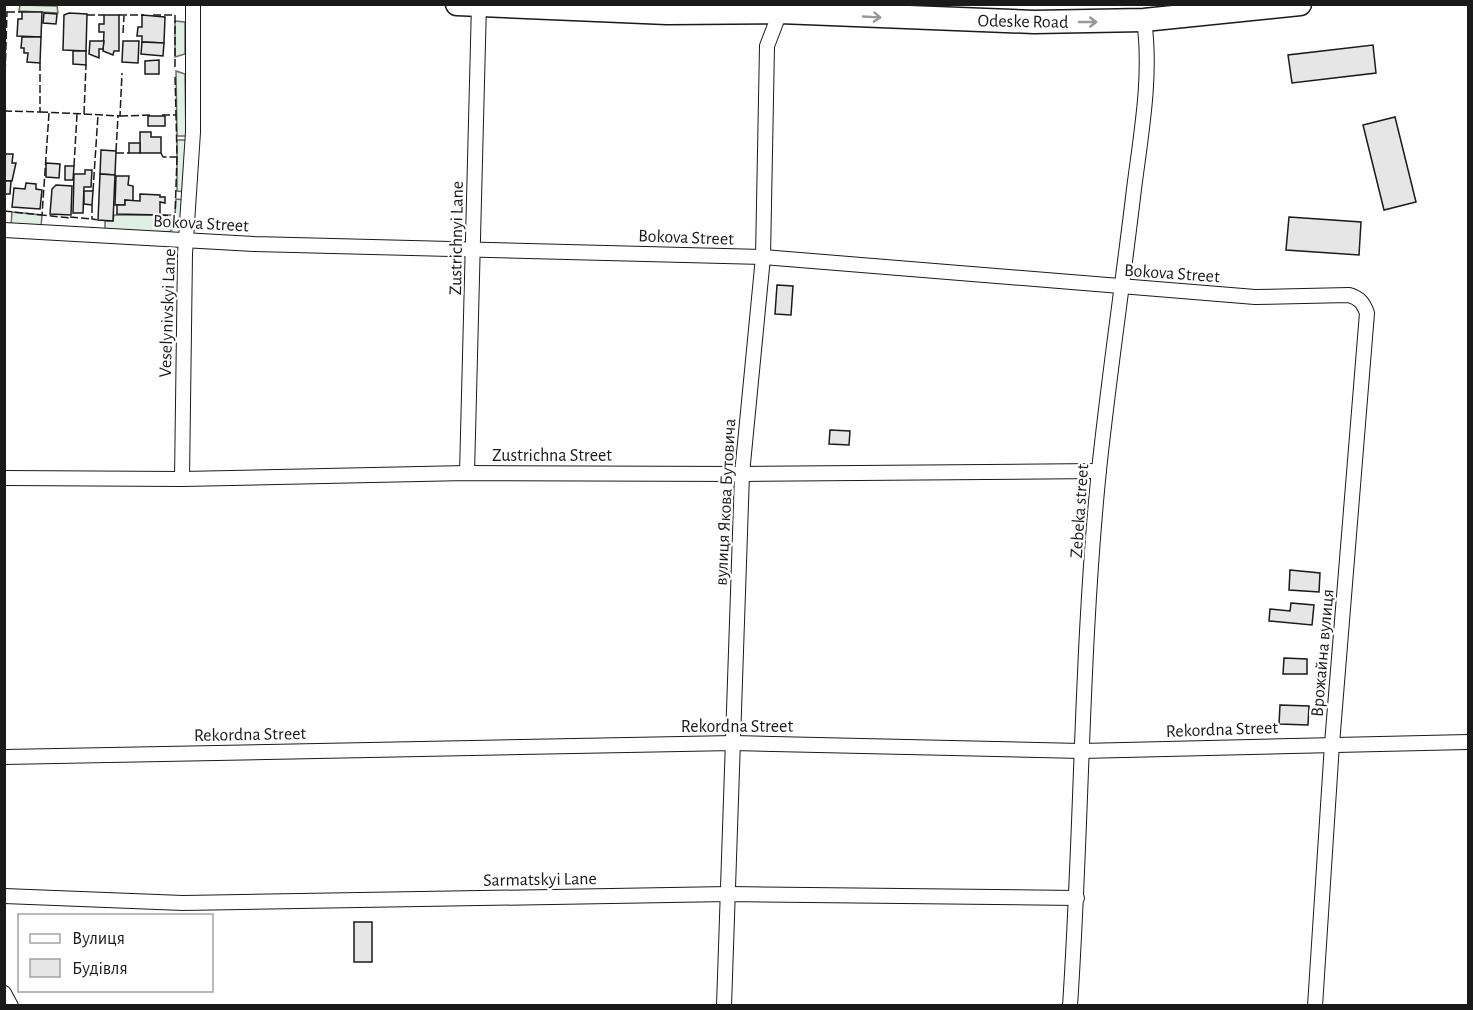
<svg xmlns="http://www.w3.org/2000/svg" width="1473" height="1010" viewBox="0 0 1473 1010" font-family="'Alegreya Sans',sans-serif">
<style>
.green{fill:#e0efe3;stroke:#6a6a6a;stroke-width:1.5}
.building{fill:#e6e6e6;stroke:#1a1a1a;stroke-width:1.5}
.lines{fill:none;stroke-linecap:round;stroke-linejoin:round}
.minor-casing{stroke:#1a1a1a;stroke-width:16}
.trunk-casing{stroke:#1a1a1a;stroke-width:25}
.minor{stroke:#fff;stroke-width:14}
.trunk{stroke:#fff;stroke-width:22}
.fence{stroke:#1a1a1a;stroke-width:1.5;stroke-dasharray:8 3;stroke-linecap:butt}
.oneway{stroke:#989898}
.labels{text-anchor:middle;stroke-width:4.5;stroke-linejoin:round;paint-order:stroke}
.street-label{font-size:18px;fill:#1a1a1a;stroke:#fff}
</style>
<rect width="100%" height="100%" fill="#fff"/>
<g class="green">
<polygon points="20,5 57,6 58,13 19,11"/>
<polygon points="175,21 185,22 185,54 175,57"/>
<polygon points="176,71 185,74 186,136 177,136"/>
<polygon points="177,140 186,140 185,192 177,191"/>
<polygon points="176,199 185,200 181,223 169,232 105,231 105,221 113,221 114,215 175,215"/>
<polygon points="12,212 42,215 41,227 11,225"/>
</g>
<g class="building">
<polygon points="22,12 42,12 41,37 17,36 18,19 22,19"/>
<polygon points="44,13 57,14 56,24 43,23"/>
<polygon points="69,13 87,14 86,51 63,50 64,15"/>
<polygon points="104,15 119,15 119,51 114,51 113,55 103,51 104,32 99,32 99,24 104,24"/>
<polygon points="142,15 165,17 164,43 142,42 142,36 137,36 138,27 142,27"/>
<polygon points="22,37 41,37 40,63 27,62 28,53 24,53 24,48 21,48"/>
<polygon points="90,41 104,41 103,49 99,49 99,58 89,54"/>
<polygon points="123,41 139,41 138,63 122,62"/>
<polygon points="142,42 164,43 163,56 141,54"/>
<polygon points="1373,45 1376,73 1292,83 1288,55"/>
<polygon points="73,51 86,51 86,65 73,64"/>
<polygon points="159,60 159,74 145,74 145,61"/>
<rect x="148" y="116" width="17" height="10"/>
<polygon points="1395,117 1416,202 1384,210 1363,125"/>
<polygon points="140,132 151,132 151,137 161,137 161,153 140,153"/>
<rect x="129" y="143" width="11" height="10"/>
<polygon points="101,150 116,151 115,175 100,174"/>
<polygon points="4,154 13,154 12,163 16,163 12,181 4,181"/>
<polygon points="46,163 60,164 59,178 46,177"/>
<polygon points="65,166 74,166 73,180 65,180"/>
<polygon points="85,170 92,170 91,187 84,187 83,213 73,213 74,174 85,174"/>
<polygon points="100,174 115,175 113,221 98,220"/>
<polygon points="116,176 129,176 128,185 133,186 133,201 125,200 125,205 115,205"/>
<polygon points="4,181 11,181 10,194 4,194"/>
<polygon points="26,183 36,184 36,189 42,190 40,209 12,207 14,188 25,189"/>
<polygon points="56,185 72,186 71,215 50,214 52,189"/>
<polygon points="84,191 93,191 92,205 84,204"/>
<polygon points="140,194 160,195 160,197 165,197 165,203 160,202 160,215 117,214 117,205 125,205 125,200 140,201"/>
<polygon points="1289,217 1361,222 1359,255 1286,250"/>
<polygon points="777,285 793,286 791,315 775,314"/>
<polygon points="830,430 850,431 849,445 829,444"/>
<polygon points="1290,570 1320,573 1319,592 1289,590"/>
<polygon points="1291,603 1314,605 1312,625 1269,621 1270,609 1290,611"/>
<polygon points="1284,658 1307,659 1307,674 1283,674"/>
<polygon points="1280,705 1309,706 1308,725 1279,724"/>
<rect x="354" y="922" width="18" height="40"/>
</g>
<g class="lines">
<defs>
<g id="minor">
<path d="M4,230l250,14 509,13 492,40 94,-2c10,3 14,7 18,18l-35,431 -17,262"/>
<polyline points="467,473 479,4"/>
<polyline points="4,478 182,479 467,473 742,474 1099,471"/>
<polyline points="182,479 185,254 193,132 193,4"/>
<polyline points="4,757 734,743 1081,751 1468,742"/>
<polyline points="4,896 183,903 729,894 1077,898"/>
<polyline points="4,993 11,1006"/>
<polyline points="724,1006 742,474 763,257 767,46 782,7"/>
<path d="M1070,1006c12,-179 11,-358 29,-536 10,-94 24,-188 35,-281 7,-55 18,-114 10,-169"/>
</g>
<polyline id="trunk" points="457,4 667,13 780,12 1034,22 1144,20 1300,4"/>
</defs>
<use href="#minor" class="minor-casing"/>
<use href="#trunk" class="trunk-casing"/>
<use href="#minor" class="minor"/>
<use href="#trunk" class="trunk"/>
<g class="fence">
<polyline points="4,12 7,12 4,109"/>
<polyline points="7,12 22,12"/>
<polyline points="87,15 104,15"/>
<polyline points="119,15 144,15"/>
<polyline points="153,15 175,15 175,69"/>
<polyline points="123,33 124,16"/>
<polyline points="4,111 40,112 40,63"/>
<polyline points="40,112 84,114 86,65"/>
<polyline points="49,113 42,215 70,218"/>
<polyline points="84,114 120,116 122,73"/>
<polyline points="162,115 176,115 175,76"/>
<polyline points="120,116 153,115"/>
<polyline points="116,151 118,116"/>
<polyline points="116,153 129,153"/>
<polyline points="161,153 163,157 177,157 176,115"/>
<polyline points="74,166 77,114"/>
<polyline points="93,191 98,115"/>
<polyline points="92,205 92,219 98,220"/>
<polyline points="4,211 42,215"/>
<polyline points="160,215 175,216 177,157"/>
<polyline points="70,217 92,219"/>
</g>
</g>
<defs><path id="oneway-shaft" d="M-6 0H5M1.5-3L5.5 0L1.5 3" fill="none" stroke-width="1.6" stroke-linecap="round" stroke-linejoin="round" transform="scale(1.5)"/></defs>
<g class="oneway">
<use href="#oneway-shaft" transform="translate(872 17) rotate(3)"/>
<use href="#oneway-shaft" transform="translate(1088 22)"/>
</g>
<g class="labels">
<g class="street-label">
<text transform="translate(1023 21) rotate(1)" y="6">Odeske Road</text>
<text transform="translate(201 223) rotate(3)" y="6">Bokova Street</text>
<text transform="translate(686 237) rotate(2)" y="6">Bokova Street</text>
<text transform="translate(456 238) rotate(-89)" y="6">Zustrichnyi Lane</text>
<text transform="translate(1172 273) rotate(4)" y="6">Bokova Street</text>
<text transform="translate(167 313) rotate(-88)" y="6">Veselynivskyi Lane</text>
<text x="552" y="461">Zustrichna Street</text>
<text transform="translate(725 502) rotate(-87)" y="6">вулиця Якова Бутовича</text>
<text transform="translate(1079 511) rotate(-86)" y="6">Zebeka street</text>
<text transform="translate(1322 653) rotate(-85)" y="6">Врожайна вулиця</text>
<text x="737" y="732">Rekordna Street</text>
<text transform="translate(1222 729) rotate(-2)" y="6">Rekordna Street</text>
<text transform="translate(250 734) rotate(-1)" y="6">Rekordna Street</text>
<text transform="translate(540 879) rotate(-1)" y="6">Sarmatskyi Lane</text>
</g>
</g>
<rect width="1473" height="1010" fill="none" stroke="#1a1a1a" stroke-width="12"/>
<rect x="18" y="914" width="195" height="78" fill="#ffffff" stroke="#a3a3a3" stroke-width="1.5"/>
<rect x="30" y="934" width="30" height="9" fill="#ffffff" stroke="#a3a3a3" stroke-width="1.5"/>
<text x="72" y="944" font-size="18" fill="#1a1a1a">Вулиця</text>
<rect x="30" y="959" width="30" height="18" fill="#e6e6e6" stroke="#a3a3a3" stroke-width="1.5"/>
<text x="72" y="974" font-size="18" fill="#1a1a1a">Будівля</text>
</svg>
